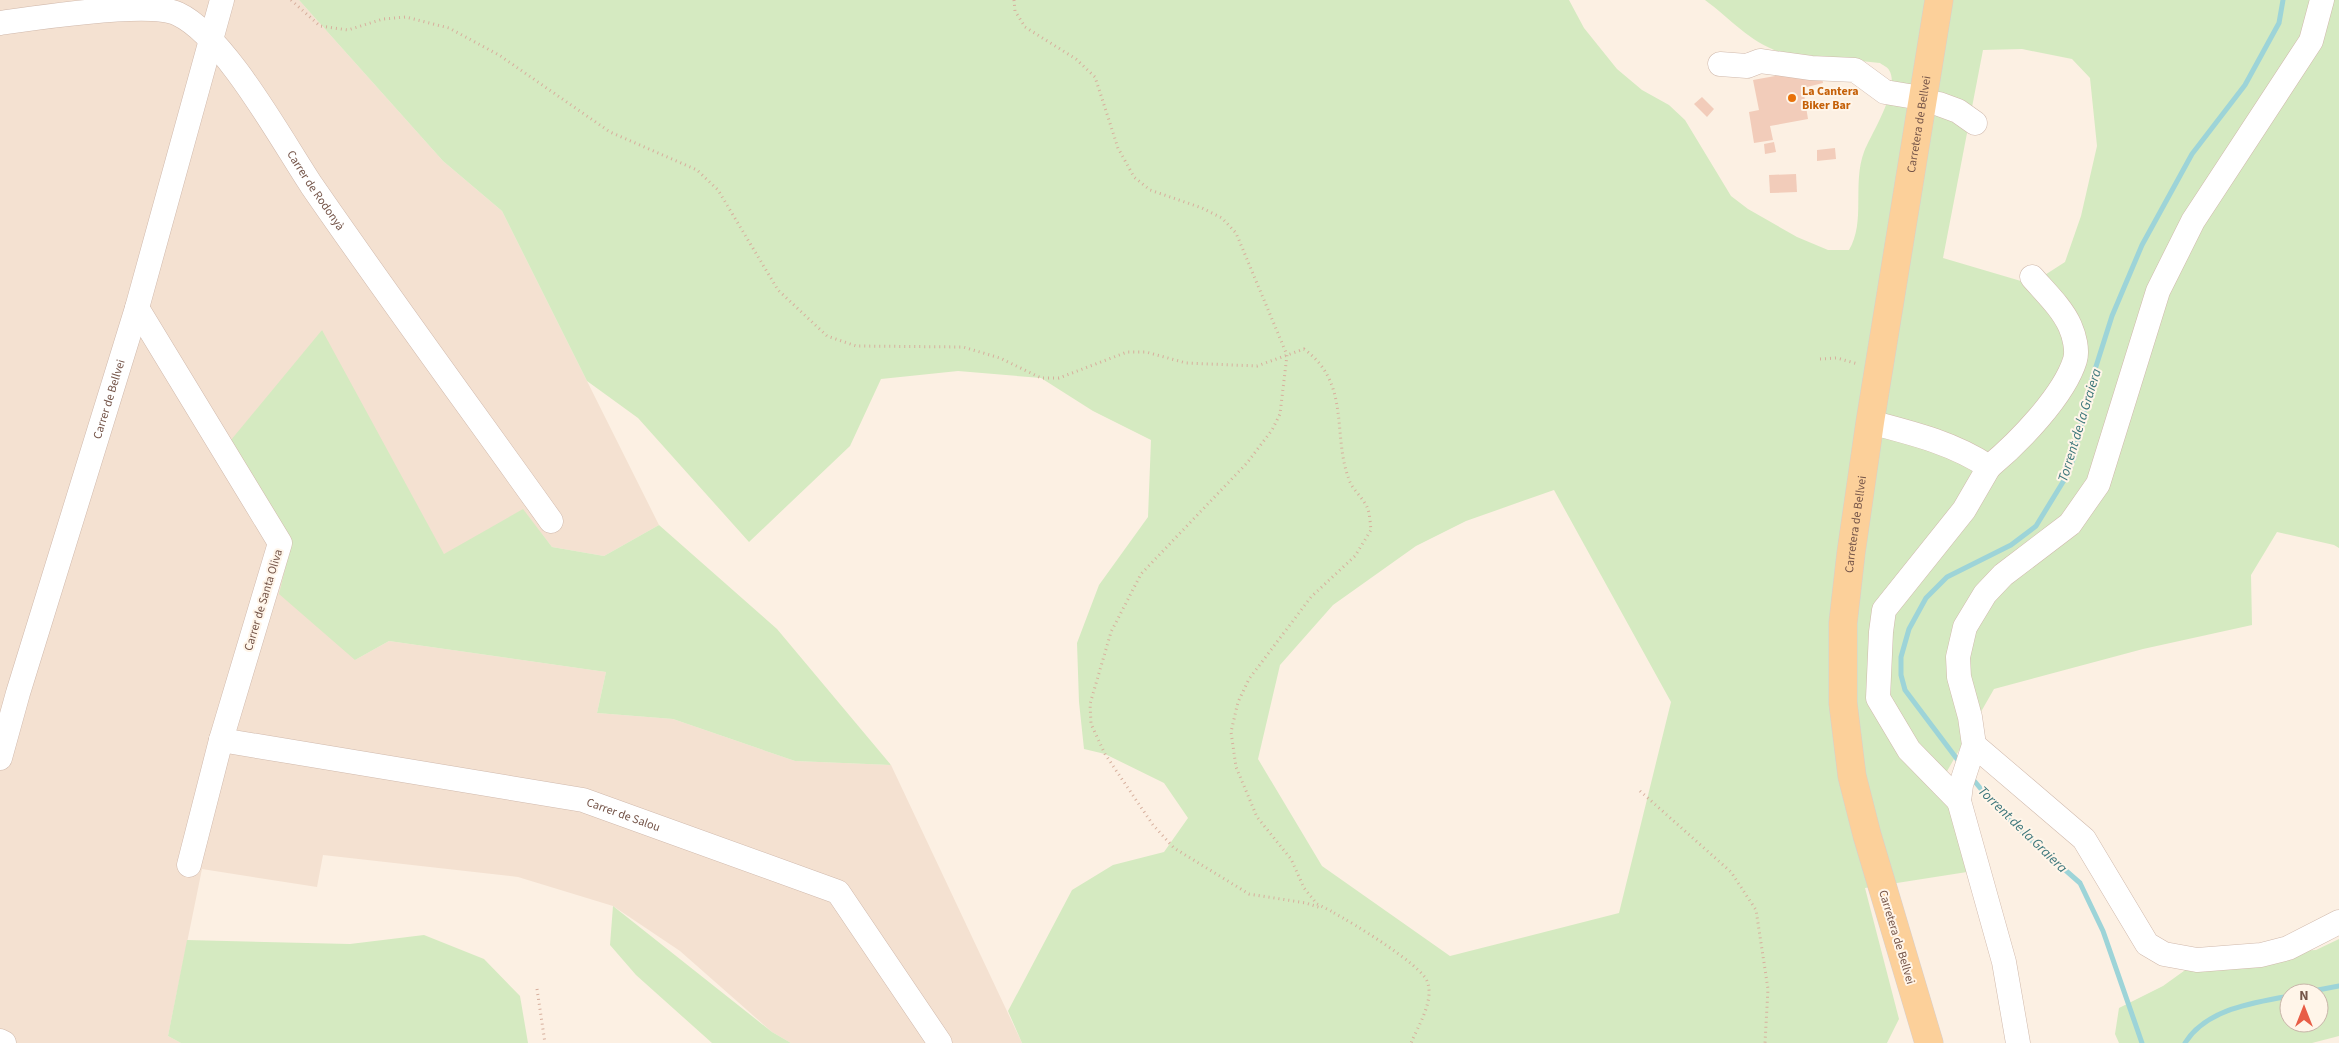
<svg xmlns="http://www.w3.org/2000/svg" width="2339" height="1043" viewBox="0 0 2339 1043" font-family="'Source Sans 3',sans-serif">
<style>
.residential{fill:#f4e1d1}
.green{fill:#d5eac1;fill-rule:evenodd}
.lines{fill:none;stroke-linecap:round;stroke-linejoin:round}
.stream{stroke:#9dd4d8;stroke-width:5}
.building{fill:#f2ccba}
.minor-casing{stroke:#d0b9ac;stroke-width:25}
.major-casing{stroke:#d8cfcc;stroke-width:29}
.path{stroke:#d7af9d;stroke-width:3;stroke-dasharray:1 4;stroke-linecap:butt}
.minor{stroke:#fff;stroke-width:24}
.major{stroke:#fcd09a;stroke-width:28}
.food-dot{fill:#e8710a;stroke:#fff5e9;stroke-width:2}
.labels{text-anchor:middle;stroke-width:4;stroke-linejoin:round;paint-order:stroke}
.food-label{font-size:12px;font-weight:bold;fill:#c56008;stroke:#fff5e9;text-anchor:start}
.street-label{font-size:12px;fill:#755549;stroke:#fff5e9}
.water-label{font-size:14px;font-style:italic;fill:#3c767b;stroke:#fff5e9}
</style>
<rect width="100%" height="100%" fill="#fcf0e3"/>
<polygon class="residential" points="0,0 299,0 443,161 502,211 659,525 604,556 552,547 523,510 444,555 321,330 355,660 389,641 606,672 597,713 673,719 795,761 891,765 1022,1043 791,1043 772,1032 680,951 613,906 518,877 323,855 317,887 202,869 168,1036 181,1043 0,1043"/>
<g class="green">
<path d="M299,0h1270l15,28 33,41 25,21 27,15 16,15 46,76 17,13 49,28 31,13h21c17,-28 3,-66 15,-98 7,-18 37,-64 25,-82 -1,-3 -7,-5 -9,-7l-97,-10c-33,-10 -51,-33 -78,-53h634v548l-5,-3 -57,-13 -26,43 1,50 -109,24 -149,40 -48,84 21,99 -102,16 34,131 -12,24h-865l-14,-32 64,-121 41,-25 51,-13 24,-34 -24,-35 -59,-29 -21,-5 -5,-47 -2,-59 22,-58 49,-68 3,-77 -58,-29 -52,-33 -83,-7 -77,8 -31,67 -101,96 -111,-124 -51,-37 -85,-170 -59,-50zM2022,49l50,10 18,19 7,68 -16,70 -16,46 -34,22 -88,-26 40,-208zM1554,490l117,212 -52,211 -169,43 -128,-90 -64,-107 22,-94 53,-60 83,-59 50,-25z"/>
<polygon points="322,330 444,554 523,509 552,547 604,556 659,525 777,629 891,765 795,761 673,719 597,713 606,672 389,641 355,660 279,594 291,544 231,440"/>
<polygon points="613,906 772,1032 791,1043 712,1043 636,975 610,945"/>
<polygon points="424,935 484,959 520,996 528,1043 181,1043 168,1036 187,940 350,944"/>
<path d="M2339,939v97l-27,7h-193l-4,-9 4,-26 44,-22 39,-28 29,-4 85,-4zM2289,993h30v30h-30z"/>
</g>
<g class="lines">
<g class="stream">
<polyline points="1960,763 1905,690 1901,675 1901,657 1909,629 1926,598 1947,577 2011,545 2036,526 2066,477 2074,457 2092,379 2112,316 2142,245 2192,154 2245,85 2279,23 2283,0"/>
<polyline points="1971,777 1991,801 2022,832 2080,883 2103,931 2142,1043"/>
<polyline points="2302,993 2339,986"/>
<path d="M2185,1043c21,-34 68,-40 104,-47"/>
</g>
</g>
<g class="building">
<polygon points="1773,68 1821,72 1823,83 1803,88 1808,119 1770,126 1773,140 1754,143 1749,112 1759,110 1753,80 1775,76"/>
<polygon points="1702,97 1714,109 1707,117 1694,104"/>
<polygon points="1774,142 1776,152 1765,154 1764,144"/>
<polygon points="1835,148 1836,159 1817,161 1817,150"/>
<polygon points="1796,174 1797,192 1770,193 1769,175"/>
</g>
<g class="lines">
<defs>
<g id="minor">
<path id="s1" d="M0,23c36,-5 149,-23 178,-9 47,22 104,127 134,172 78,113 159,223 239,335"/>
<polyline points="1720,64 1747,66 1760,61 1811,68 1855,70 1885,92 1909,96"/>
<polyline points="1939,104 1958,111 1975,123"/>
<polyline points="137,308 280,543 221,740 189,865"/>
<path d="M1870,422c42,11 83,21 119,45 29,-24 75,-71 86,-107 3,-10 -1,-25 -5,-34 -8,-18 -25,-34 -38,-49"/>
<path id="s2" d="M221,740l362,60 255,92 102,151"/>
<polyline points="1974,745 2084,839 2147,944 2164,954 2197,960 2261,955 2288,948 2339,922"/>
<path id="s3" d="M0,758l18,-65 119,-385 85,-308"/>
<polyline points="1959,801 1909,750 1878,698 1881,632 1884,610 1964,510 1989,467"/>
<polyline points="0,1041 4,1043"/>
<polyline points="2018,1043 2004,962 1959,801 1961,785 1974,745 1970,717 1959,677 1958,657 1965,627 1985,594 2003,575 2070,524 2098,484 2158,291 2193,221 2311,41 2322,0"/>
</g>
<g id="major">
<path id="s4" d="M1929,1043l-62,-208 -15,-59 -9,-73v-80l8,-70 19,-131 69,-422"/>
</g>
</defs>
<use href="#minor" class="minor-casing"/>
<use href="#major" class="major-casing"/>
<g class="path">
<path d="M291,0l29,26 28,4 35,-11 23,-2 43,11 50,27 111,77 87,38 21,20 60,100 49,46 29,10 107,1 37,11 41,20h18l68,-26h19l40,11 71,3 47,-17c48,35 27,87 46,133 4,9 13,16 17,25 3,6 3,16 4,23l-16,26 -44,41 -62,82 -11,23 -7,30 5,35 21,50 34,42 13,29 13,16 18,9"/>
<polyline points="1014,0 1015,11 1025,27 1076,59 1095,77 1118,148 1134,177 1150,190 1202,208 1222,218 1236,233 1287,355 1280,414 1272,430 1247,463 1141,574 1111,632 1090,704 1091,724 1105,754 1153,825 1174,848 1249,894 1306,903 1321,908"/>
<polyline points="1820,359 1837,358 1858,364"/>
<polyline points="1640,791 1731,872 1756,910 1768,989 1765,1043"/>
<path d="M1334,913c19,10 86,51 93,68 8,19 -9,45 -16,62"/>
<polyline points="537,989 545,1043"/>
</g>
<use href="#minor" class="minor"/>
<use href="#major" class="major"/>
</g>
<circle class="food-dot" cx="1792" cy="98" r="5"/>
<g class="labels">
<g class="food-label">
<text x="1802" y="95">La Cantera<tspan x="1802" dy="14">Biker Bar</tspan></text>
</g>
<g class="street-label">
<text dy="4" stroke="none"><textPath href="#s4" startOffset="936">Carretera de Bellvei</textPath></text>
<text dy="4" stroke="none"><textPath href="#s1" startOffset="405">Carrer de Rodonyà</textPath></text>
<text dy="4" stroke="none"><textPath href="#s3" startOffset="375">Carrer de Bellvei</textPath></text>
<text dy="4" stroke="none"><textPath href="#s4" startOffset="531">Carretera de Bellvei</textPath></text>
<text transform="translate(263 600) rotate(-73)" y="4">Carrer de Santa Oliva</text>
<text dy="4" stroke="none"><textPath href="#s2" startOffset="410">Carrer de Salou</textPath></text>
<text transform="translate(1897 937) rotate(73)" y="4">Carretera de Bellvei</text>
</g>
<g class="water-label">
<text transform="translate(2079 425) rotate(-73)" y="5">Torrent de la Graiera</text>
<text transform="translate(2023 829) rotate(44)" y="5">Torrent de la Graiera</text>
</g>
</g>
<g transform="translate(2304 1008)"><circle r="24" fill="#fff5e9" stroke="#c8b5a9"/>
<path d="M0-4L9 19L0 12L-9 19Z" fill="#e85d46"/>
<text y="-8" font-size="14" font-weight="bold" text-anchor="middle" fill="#755549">N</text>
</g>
</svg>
